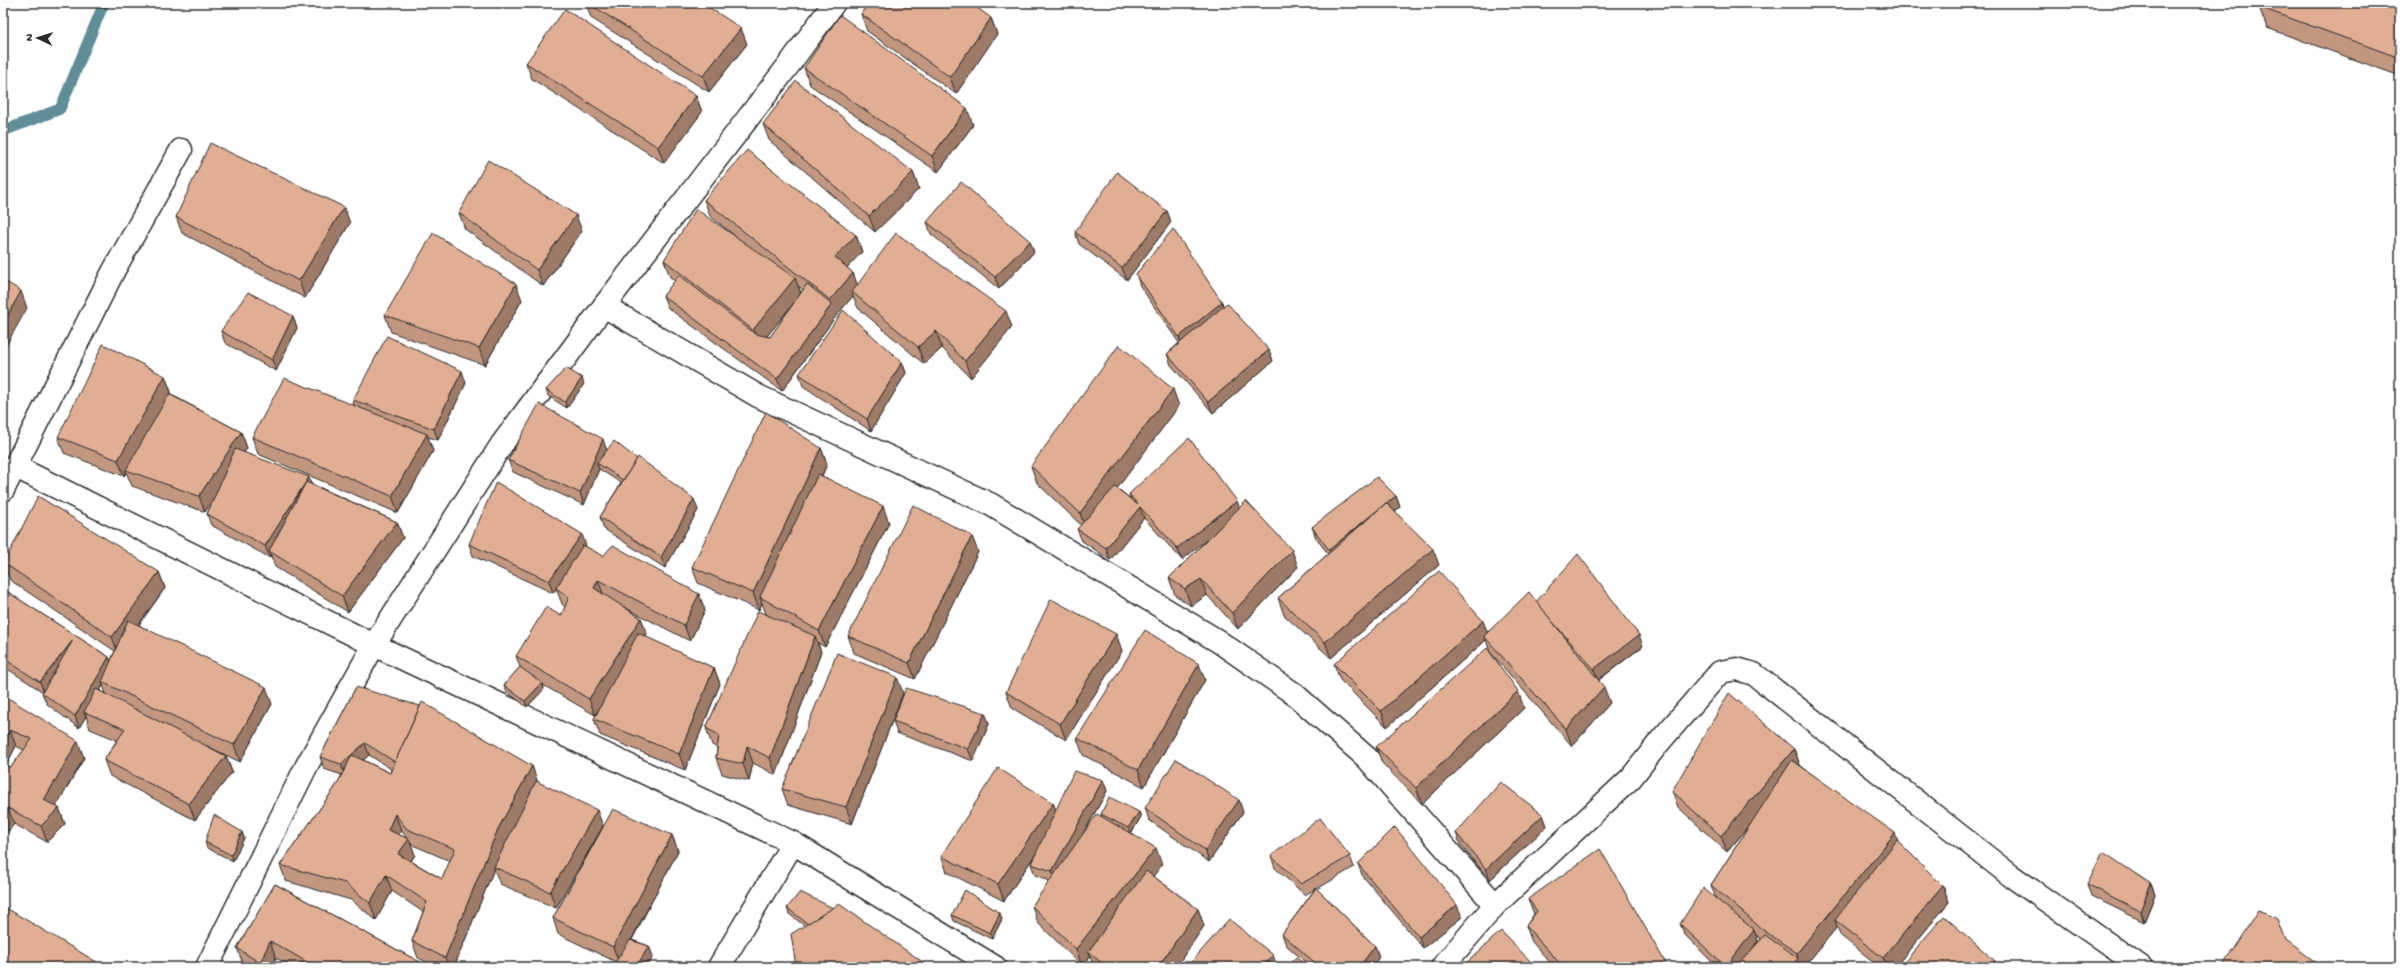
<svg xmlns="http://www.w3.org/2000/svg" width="2403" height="970" viewBox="0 0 2403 970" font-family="'Gochi Hand',sans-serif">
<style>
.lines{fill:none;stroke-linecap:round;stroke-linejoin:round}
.stream{stroke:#5f8e98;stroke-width:11}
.street-casing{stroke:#2b2b2b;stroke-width:25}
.street{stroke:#fff;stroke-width:22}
.wall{fill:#c2967f;stroke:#2b2b2b;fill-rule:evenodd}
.shaded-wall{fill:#9e7a68;stroke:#2b2b2b}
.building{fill:#e1ae94;stroke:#2b2b2b;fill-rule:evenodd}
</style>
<rect width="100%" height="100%" fill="#fff"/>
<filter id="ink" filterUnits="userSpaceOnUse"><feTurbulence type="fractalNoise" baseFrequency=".025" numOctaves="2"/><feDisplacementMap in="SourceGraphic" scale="8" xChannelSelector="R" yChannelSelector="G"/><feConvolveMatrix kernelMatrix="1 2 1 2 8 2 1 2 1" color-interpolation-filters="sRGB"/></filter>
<g filter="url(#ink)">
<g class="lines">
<polyline class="stream" points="3,131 60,109 104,3"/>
<defs>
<g id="street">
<polyline points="604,306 758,396 990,504 1218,641 1293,693 1367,758 1495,905"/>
<polyline points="16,467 374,645 793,843"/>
<polyline points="3,490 114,270 181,150"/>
<polyline points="207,967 307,765 374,645 502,444 604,306 791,62 834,3"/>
<polyline points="719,967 793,843 995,967"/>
<polyline points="1442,967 1495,905 1631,778 1661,740 1720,672 1737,669 1754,674 2010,875 2141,967"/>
</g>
</defs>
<use href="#street" class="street-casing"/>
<use href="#street" class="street"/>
</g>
<g class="wall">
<polygon points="586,3 702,3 747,44 709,92 591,18"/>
<polygon points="750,3 758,3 757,7"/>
<polygon points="2400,3 2400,76 2267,28 2259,7"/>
<polygon points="861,14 991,18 997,34 956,94 867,31"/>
<polygon points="526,63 696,96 702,112 664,163 532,79"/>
<polygon points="804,68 973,125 938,172 810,85"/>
<polygon points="763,124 913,172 919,189 875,232 769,140"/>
<path d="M704,200l152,35 6,17 -16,15 7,6 4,12 155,42 -41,51 -29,-30 -18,16 -66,-56 -5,-12 -17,20 -54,75 -114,-83 -5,-12 12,-15 -5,-4 -6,-17 71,-24 -25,-20zM798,286l5,4 -2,3zM795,302l-25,35 -3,-1z"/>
<polygon points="1167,211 1171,222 1127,280 1079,244 1075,232"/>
<polygon points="459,213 582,231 543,286 465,229"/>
<polygon points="176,217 350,223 305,298 182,233"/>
<polygon points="927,222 1034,252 999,289 931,234"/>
<polygon points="1136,274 1222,302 1223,306 1269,350 1273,361 1213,413 1171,365 1167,354 1179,343 1140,286"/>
<polygon points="522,300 485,365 391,332 385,315"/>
<polygon points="293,316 297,328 276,371 225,343 221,331"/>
<polygon points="902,362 906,373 871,431 803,386 799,374"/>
<polygon points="165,376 171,392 170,394 241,432 247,448 244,453 312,484 397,522 403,538 348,612 275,567 271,556 270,558 211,525 207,514 214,498 205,512 132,486 126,472 124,476 64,453 58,437"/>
<polygon points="466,383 438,440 428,437 433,451 398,513 258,454 252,437 354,406 353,400"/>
<polygon points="584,384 567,408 548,396 546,390"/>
<polygon points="1179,406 1117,488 1131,499 1129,494 1240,508 1298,567 1238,629 1207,595 1191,606 1175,595 1169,578 1211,536 1182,560 1144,518 1110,560 1082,541 1077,529 1081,525 1037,483 1031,466"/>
<polygon points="821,448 827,464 822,476 889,523 825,647 818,643 821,652 776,775 753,763 749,781 722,774 716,758 717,748 712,745 706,728 769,616 766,614 762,603 759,610 698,583 692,567"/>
<polygon points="607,450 698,510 665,568 604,529 600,517 621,483 599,469 584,505 513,472 508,460"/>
<polygon points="1396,496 1400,507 1395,511 1439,565 1331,658 1284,615 1278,598 1328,554 1316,538 1312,527"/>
<polygon points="469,544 586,546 586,547 705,610 690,641 620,605 641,618 647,634 645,637 714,668 720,684 685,770 600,735 594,719 598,711 595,715 543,685 544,689 527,707 506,691 504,685 520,667 516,656 561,616 565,607 562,604 556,588 553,593 473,556"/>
<polygon points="978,552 915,679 854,653 848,636"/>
<path d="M4,563l155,9 6,16 -26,37 133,79 -32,58 -33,-16 19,10 6,16 -37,48 -85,-44 -6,-16 13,-20 -27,-11 -4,-13 -7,12 -32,-24 -5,-11 1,-1 -40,-26v-77l106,68 1,5 5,-11 -105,-71zM103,685l3,9 -6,-3z"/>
<polygon points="1536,602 1643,646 1599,680 1610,703 1572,746 1490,652 1486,640 1387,727 1340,680 1334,664 1483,621 1487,632"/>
<polygon points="1116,634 1122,651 1066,740 1012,708 1006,692"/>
<polygon points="1205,680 1144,787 1083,755 1077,738"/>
<path d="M356,687l176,79 5,15 66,45 69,9 6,16 -46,89 17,6 4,11 -37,5 -58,-28 -5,-16 46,-85 -43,75 -56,-24 -6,-15 -40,98h-17l-19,-9 -6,-17 11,-29 -31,-21 -16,29 -25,-20 -65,-19 -6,-16 56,-79 6,-11 -18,-6 -4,-12zM369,755l22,14 -1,4 -27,-13zM401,830l6,8 -8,-3zM410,841l3,4 37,16 -8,18 -31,-18 4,-6z"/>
<polygon points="903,693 852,824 788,805 782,789"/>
<path d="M3,695l81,63 -28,48 3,2 6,16 -18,18 -33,-18 -11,14zM16,746l8,4 -13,17 -5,-2z"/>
<polygon points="1524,708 1422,804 1382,763 1376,747"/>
<polygon points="985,713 989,724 973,761 897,733 893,721"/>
<path d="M1794,749l6,16 97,75 46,46 6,16 -54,65h-15l-39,-31 -4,-9 -33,40h-87l-32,-32 -5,-11 36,-25 -5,-14 39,-60 -23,27 -49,-45 -6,-16zM1756,935l5,4 -8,9 5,-7z"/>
<polygon points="1103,780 1107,791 1083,834 1102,817 1101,814 1139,812 1141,817 1131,834 1162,865 1153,876 1198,909 1204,926 1176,967 1094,967 1090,956 1082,966 1038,923 1032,906 1050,881 1035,875 1031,864 1035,855 1004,901 947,872 941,856 1053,803 1056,810"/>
<polygon points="1145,808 1243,812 1209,862 1149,820"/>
<polygon points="1543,815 1547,826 1490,880 1460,844 1456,833"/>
<polygon points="242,832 244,838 233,861 207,848 205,842"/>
<polygon points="1271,856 1350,856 1354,867 1317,889 1375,946 1379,957 1372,967 1311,967 1286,945 1282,934 1315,889 1305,895 1275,868"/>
<polygon points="1358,864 1462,917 1423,948 1362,875"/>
<polygon points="275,884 429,967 293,967 276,958 271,967 248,967 243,964 237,948"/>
<polygon points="2087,884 2151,884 2155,895 2144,922 2091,896"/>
<polygon points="1528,899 1668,967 1554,967 1532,942 1526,926 1534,914"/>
<polygon points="787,908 833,908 805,926 789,914"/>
<polygon points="952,915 1002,919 992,939 954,921"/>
</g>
<g class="shaded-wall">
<polygon points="755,3 758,3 757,7"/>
<polygon points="991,18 997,34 956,94 950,77"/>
<polygon points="741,28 747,44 709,92 703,76"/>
<polygon points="696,96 702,112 664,163 658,147"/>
<polygon points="967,108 973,125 938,172 932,156"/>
<polygon points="913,172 919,189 875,232 869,216"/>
<polygon points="344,207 350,223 305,298 299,281"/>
<polygon points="1167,211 1171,222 1127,280 1122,268"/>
<polygon points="576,215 582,231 543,286 537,270"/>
<polygon points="856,235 862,252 841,274 835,257"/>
<polygon points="1030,241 1034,252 999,289 995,277"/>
<polygon points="853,273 859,289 852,292 853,296 836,316 782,391 777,379 832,304 830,300"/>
<polygon points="795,278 801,294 759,346 753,330"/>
<polygon points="516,284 522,300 485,365 479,348"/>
<polygon points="21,291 27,308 3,351 3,324"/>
<polygon points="1222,302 1226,314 1183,349 1179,337"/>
<polygon points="1006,311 1012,327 971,378 965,361"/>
<polygon points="293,316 297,328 276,371 272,360"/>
<polygon points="936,331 942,348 924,364 918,347"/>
<polygon points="1269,350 1273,361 1213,413 1208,402"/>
<polygon points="902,362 906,373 871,431 867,419"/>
<polygon points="462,371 466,383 438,440 434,429"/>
<polygon points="165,376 171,392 127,470 126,470 126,472 124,476 118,460"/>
<polygon points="582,378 584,384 567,408 565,402"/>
<polygon points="1173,389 1179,406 1086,530 1080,513"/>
<polygon points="241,432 247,448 205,512 199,496"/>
<polygon points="427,434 433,451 398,513 392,496"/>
<polygon points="603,439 607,451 597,463 599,469 584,505 580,493"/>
<polygon points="821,448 827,464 764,599 760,597 762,603 759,610 753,593"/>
<polygon points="309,477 313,489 269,551 271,556 270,558 265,546"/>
<polygon points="1396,496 1400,507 1333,561 1329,550"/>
<polygon points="694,499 698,510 665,568 661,557"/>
<polygon points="1237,501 1241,512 1182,560 1177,548"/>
<polygon points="883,506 889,523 825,647 819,631"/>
<polygon points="1140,507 1144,518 1110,560 1106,548"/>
<polygon points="397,522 403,538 348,612 342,596"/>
<polygon points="582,534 586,546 553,593 549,581"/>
<polygon points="972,536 978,552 915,679 909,663"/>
<polygon points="1433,549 1439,565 1331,658 1325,642"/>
<polygon points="1292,550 1298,567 1238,629 1232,613"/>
<polygon points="159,572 165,588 118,653 112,637"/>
<polygon points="1201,579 1207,595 1191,606 1185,589"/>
<polygon points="598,580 604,596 594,588"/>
<polygon points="699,594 705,610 690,641 684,625"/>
<polygon points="641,618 647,634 595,715 589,699"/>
<polygon points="1483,621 1489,637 1484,636 1486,640 1387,727 1381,711"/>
<polygon points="1116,634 1122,651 1066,740 1060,724"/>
<polygon points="1639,635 1643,646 1598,680 1594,669"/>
<polygon points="815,636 821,652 776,775 770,758"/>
<polygon points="73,640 44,693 40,682"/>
<polygon points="109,657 113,668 102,682 103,685 87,714 84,712 86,716 79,728 75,716"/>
<polygon points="1199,664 1205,680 1144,787 1138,770"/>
<polygon points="714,668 720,684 685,770 679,754"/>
<polygon points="897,677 903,693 852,824 846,807"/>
<polygon points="542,683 544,689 527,707 525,701"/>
<polygon points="266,687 272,704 240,762 234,745"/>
<polygon points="1604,687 1610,703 1572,746 1566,729"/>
<polygon points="1518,691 1524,708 1422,804 1416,788"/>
<polygon points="985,713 989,724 973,761 968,749"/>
<polygon points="10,730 16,746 3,772 3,744"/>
<polygon points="78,741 84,758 50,817 44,800"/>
<polygon points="365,743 369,755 345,776 341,764"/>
<polygon points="747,746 753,763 749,781 743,764"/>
<polygon points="1794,749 1800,765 1727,852 1721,836"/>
<polygon points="226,756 232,772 195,820 189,804"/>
<polygon points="532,766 538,783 494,867 494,869 454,967 449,967 445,958 498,829"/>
<polygon points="1103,780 1107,791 1056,883 1052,871"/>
<polygon points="1239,800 1243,812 1209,862 1205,850"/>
<polygon points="1053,803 1059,819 1004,901 998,884"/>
<polygon points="8,808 14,824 3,838 3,814"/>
<polygon points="59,808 65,824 47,842 41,826"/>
<polygon points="597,810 603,826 556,908 550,892"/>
<polygon points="1139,812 1141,817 1130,834 1128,828"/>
<polygon points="395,814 401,830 394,846 388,830"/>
<polygon points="1543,815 1547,826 1490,880 1486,869"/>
<polygon points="242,832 244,838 233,861 231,855"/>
<polygon points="1895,833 1901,849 1835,920 1837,927 1804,967 1792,967 1798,958 1797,953"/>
<polygon points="672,835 678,851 619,963 613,947"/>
<polygon points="409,839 415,855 404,871 398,854"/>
<polygon points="1156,848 1162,865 1091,954 1088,952 1090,956 1082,966 1076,949"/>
<polygon points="386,875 392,891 376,920 370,903"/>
<polygon points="2151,884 2155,895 2144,922 2140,911"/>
<polygon points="1943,886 1949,902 1895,967 1886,967 1883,958"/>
<polygon points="1457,905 1462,917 1423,948 1419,937"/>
<polygon points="1198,909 1204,926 1176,967 1158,967"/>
<polygon points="1000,913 1002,919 992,939 990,933"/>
<polygon points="1754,930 1758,941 1739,967 1726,967"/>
<polygon points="270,941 276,958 271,967 261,967 260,963"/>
<polygon points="649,946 653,957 647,967 636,967"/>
<polygon points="1375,946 1379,957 1372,967 1359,967"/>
<polygon points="1273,955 1277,967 1263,967"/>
<polygon points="1995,961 1997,967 1990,967"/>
</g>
<g class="building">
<polygon points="588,3 702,3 741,28 703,76"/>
<polygon points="868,3 971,3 991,18 950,77 861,14"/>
<polygon points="2260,3 2400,3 2400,58 2259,7"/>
<polygon points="565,9 696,96 658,147 526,63"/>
<polygon points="840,15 967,108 932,156 804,68"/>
<polygon points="796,81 913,172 869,216 763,124"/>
<polygon points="210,143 344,207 299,281 176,217"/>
<polygon points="747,150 856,235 835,257 853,273 830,300 704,200"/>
<polygon points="488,160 576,215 537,270 459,213"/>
<polygon points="1117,172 1167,211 1122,268 1075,232"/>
<polygon points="961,182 1030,241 995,277 927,222"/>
<polygon points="696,209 795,278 753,330 664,260"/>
<polygon points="1173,229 1222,302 1179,337 1136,274"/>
<polygon points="433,233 516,284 479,348 385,315"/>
<polygon points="896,233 1006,311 965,361 936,331 918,347 852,292"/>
<polygon points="679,275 755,334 770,337 807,284 832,304 777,379 663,296"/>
<polygon points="3,280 21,291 3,324"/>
<polygon points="248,292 293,316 272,360 221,331"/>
<polygon points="1227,303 1269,350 1208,402 1167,354"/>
<polygon points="843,310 902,362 867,419 799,374"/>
<polygon points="387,336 462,371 434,429 353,400"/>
<polygon points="103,344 165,376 118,460 58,437"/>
<polygon points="1119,345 1173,389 1080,513 1031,466"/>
<polygon points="566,368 582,378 565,402 546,390"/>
<polygon points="284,378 427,434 392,496 252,437"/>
<polygon points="169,394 241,432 199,496 126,470"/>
<polygon points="539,404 603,439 580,493 508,460"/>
<polygon points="766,412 821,448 753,593 692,567"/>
<polygon points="1189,438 1237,501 1177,548 1140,507 1106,548 1077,529 1115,487 1138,505 1129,494"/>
<polygon points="614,441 637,459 623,480 597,463"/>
<polygon points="235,449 309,477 265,546 207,514"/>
<polygon points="638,457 694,499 661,557 600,517"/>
<polygon points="818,474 883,506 819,631 760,597"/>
<polygon points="1377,477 1396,496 1387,503 1386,503 1329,550 1312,527"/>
<polygon points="306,482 397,522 342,596 269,551"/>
<polygon points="496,482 582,534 549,581 469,544"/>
<polygon points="38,496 159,572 112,637 4,563"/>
<polygon points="1246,501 1292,550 1232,613 1201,579 1185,589 1169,578"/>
<polygon points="1386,503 1433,549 1325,642 1278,598"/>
<polygon points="913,505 972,536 909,663 848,636"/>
<polygon points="583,545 603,556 613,545 699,594 684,625 598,580 594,588 641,618 589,699 516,656 546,607 561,616 569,597 556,588"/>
<polygon points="1578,554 1639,635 1594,669 1551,620 1536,602"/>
<polygon points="1439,571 1483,621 1381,711 1334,664"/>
<polygon points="3,589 109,657 75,716 42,693 73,640 40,682 3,658"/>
<polygon points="1529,592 1604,687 1566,729 1484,636"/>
<polygon points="1051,599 1116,634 1060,724 1006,692"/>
<polygon points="758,611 815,636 770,758 747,746 743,764 716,758 719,735 706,728"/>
<polygon points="128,620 266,687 234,745 102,682"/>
<polygon points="1145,630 1199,664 1138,770 1077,738"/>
<polygon points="638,633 714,668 679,754 594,719"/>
<polygon points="1487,648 1518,691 1416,788 1376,747"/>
<polygon points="837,653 897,677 846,807 782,789"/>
<polygon points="520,667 542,683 525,701 504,685"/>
<polygon points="356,687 420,706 395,762 365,743 341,764 320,757"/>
<polygon points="906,688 985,713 968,749 893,721"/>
<polygon points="96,689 226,756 189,804 104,760 125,729 84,712"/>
<polygon points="1729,693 1794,749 1721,836 1672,791"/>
<polygon points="3,695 78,741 44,800 59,808 41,826 8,808 3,814 3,764 11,767 32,739 10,730 3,744"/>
<path d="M422,702l110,64 -34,63 -53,129 -33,-17 15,-39 -41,-27 -16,28 -25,-20 -65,-18 56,-79 16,-31 38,18zM395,814l12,15 48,20 -13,30 -44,-25 11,-15 -21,-9z"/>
<polygon points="1176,759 1239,800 1205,850 1145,808"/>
<polygon points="1792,760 1895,833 1797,953 1763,930 1711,885"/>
<polygon points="998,768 1053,803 998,884 941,856"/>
<polygon points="1074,771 1103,780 1052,871 1031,864"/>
<polygon points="536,781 597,810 550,892 494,867"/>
<polygon points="1501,782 1543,815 1486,869 1456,833"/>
<polygon points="1109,797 1139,812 1128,828 1101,814"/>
<polygon points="613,809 672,835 613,947 553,918"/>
<polygon points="1097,814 1156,848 1076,949 1032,906"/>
<polygon points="214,815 242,832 231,855 205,842"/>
<polygon points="1320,818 1350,856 1301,884 1271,856"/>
<polygon points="1395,827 1457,905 1419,937 1358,864"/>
<polygon points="1897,840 1943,886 1883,958 1835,920"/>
<polygon points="1600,849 1668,967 1563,967 1526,926 1537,911 1528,899"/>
<polygon points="2103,852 2151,884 2140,911 2087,884"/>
<polygon points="1146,871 1198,909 1158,967 1107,967 1088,952"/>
<polygon points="275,884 429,967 316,967 270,941 260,963 237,948"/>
<polygon points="1316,888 1375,946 1359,967 1320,967 1282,934"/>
<polygon points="1703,888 1754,930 1726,967 1680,924"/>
<polygon points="965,890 1000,913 990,933 952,915"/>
<polygon points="800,892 833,908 808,924 787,908"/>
<polygon points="839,904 930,967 796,967 791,934"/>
<polygon points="3,906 105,967 3,967"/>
<polygon points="2258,911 2278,919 2286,940 2322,967 2222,967"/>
<polygon points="1944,916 1995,961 1990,967 1900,967"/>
<polygon points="1229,919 1273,955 1263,967 1187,967"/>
<polygon points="1501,931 1536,967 1462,967"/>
<polygon points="1765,935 1798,958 1792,967 1736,967"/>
<polygon points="630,940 649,946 636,967 612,967"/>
<polygon points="1296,957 1308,967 1287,967"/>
</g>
</g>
<rect width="2403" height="970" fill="none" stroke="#fff" stroke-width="16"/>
<rect x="8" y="8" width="2387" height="954" fill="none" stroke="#2b2b2b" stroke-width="1.5" filter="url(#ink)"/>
<g transform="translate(38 38) rotate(274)" stroke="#ffffff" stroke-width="3" paint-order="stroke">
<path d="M0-3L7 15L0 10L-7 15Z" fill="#2b2b2b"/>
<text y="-6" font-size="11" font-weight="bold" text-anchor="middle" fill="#2b2b2b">N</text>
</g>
</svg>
